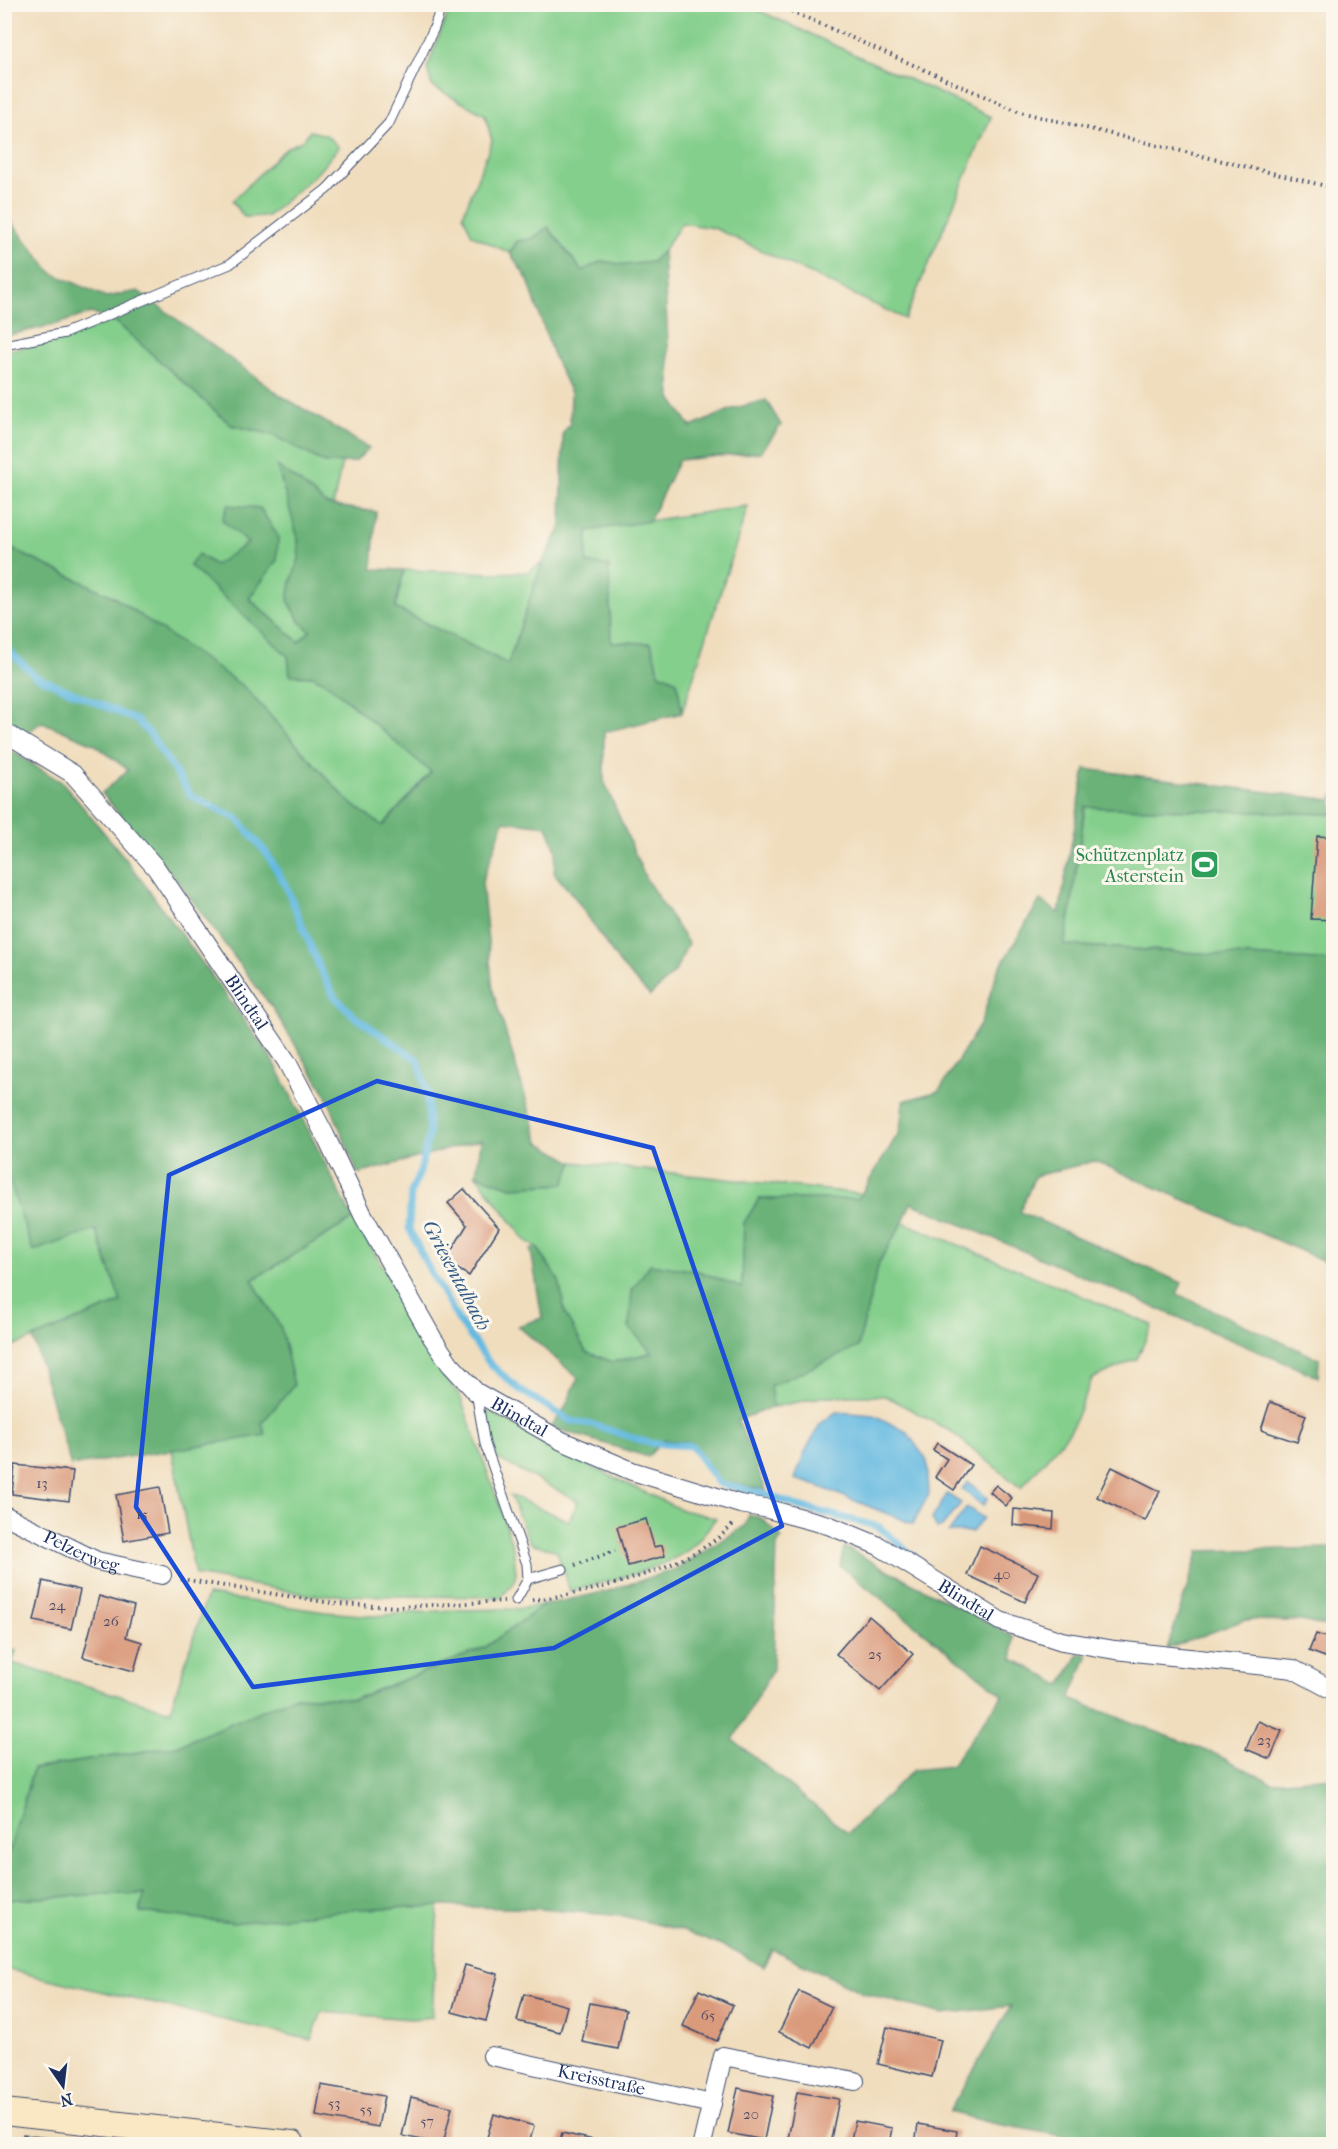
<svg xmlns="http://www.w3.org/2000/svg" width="1338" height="2149" viewBox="0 0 1338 2149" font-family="'IM FELL French Canon',serif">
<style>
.green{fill:#84cf8c;stroke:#507f75;stroke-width:1.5}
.forest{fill:#6bb278;stroke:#43706b;stroke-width:1.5}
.water{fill:#65bae1;stroke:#4074a0;stroke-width:1.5}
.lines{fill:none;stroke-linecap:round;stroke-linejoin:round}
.stream{stroke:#65bae1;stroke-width:7}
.building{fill:#da9a7c}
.lane-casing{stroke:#3b496c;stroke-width:11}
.street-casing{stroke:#3b496c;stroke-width:20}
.secondary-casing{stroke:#3b496c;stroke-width:28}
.path{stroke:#3b496c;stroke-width:4;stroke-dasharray:1.5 4.5;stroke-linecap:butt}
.lane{stroke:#fff;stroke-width:9}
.street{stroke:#fff;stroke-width:18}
.secondary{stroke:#fae7c3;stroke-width:26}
.marked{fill:none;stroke:#1d4ed8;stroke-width:4.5;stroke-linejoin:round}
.labels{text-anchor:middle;stroke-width:6;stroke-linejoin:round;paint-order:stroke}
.number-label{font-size:15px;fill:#4b4a66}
.leisure-label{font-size:18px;fill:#27864d;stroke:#fbf7ec;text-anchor:end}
.street-label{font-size:18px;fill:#1b2f5e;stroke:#fbf7ec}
.water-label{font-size:20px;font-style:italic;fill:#315985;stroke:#fbf7ec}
</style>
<rect width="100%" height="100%" fill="#fbf7ec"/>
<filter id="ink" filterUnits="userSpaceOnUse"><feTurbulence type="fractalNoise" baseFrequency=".0167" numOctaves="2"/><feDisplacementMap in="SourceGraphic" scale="12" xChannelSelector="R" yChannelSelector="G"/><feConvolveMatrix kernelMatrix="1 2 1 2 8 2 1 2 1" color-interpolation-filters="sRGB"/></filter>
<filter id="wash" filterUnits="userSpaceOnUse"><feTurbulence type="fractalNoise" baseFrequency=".008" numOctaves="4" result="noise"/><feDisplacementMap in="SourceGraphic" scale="24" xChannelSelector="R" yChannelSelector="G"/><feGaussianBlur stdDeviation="1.35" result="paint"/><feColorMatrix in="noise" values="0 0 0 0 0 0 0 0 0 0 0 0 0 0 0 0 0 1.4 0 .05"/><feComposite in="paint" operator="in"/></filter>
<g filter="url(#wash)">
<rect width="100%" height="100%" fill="#f0ddbd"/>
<g class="green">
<polygon points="451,5 747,5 991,117 905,319 714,228 682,223 663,251 652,262 625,265 602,261 582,271 548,227 532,239 517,241 510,253 472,235 463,215 492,141 485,115 432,86 427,68"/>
<polygon points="310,131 326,135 339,147 318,172 268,216 244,217 232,201 286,148 302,141"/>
<polygon points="111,321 116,322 231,425 273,435 325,463 342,462 333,506 327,505 301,483 278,467 298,538 299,559 291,582 299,620 310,631 299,642 249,598 277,560 249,542 215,566 190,566 288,656 291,675 313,676 329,685 431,772 382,826 349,802 244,687 112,596 5,546 4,351 67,338"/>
<polygon points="748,506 682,713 677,681 659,673 651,643 610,642 609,566 586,563 588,530"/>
<polygon points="542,563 508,664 395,608 404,570 493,573 528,572"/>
<polygon points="1085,807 1333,814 1333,961 1064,945 1070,916"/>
<polygon points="573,1162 861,1194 858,1200 759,1199 744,1223 742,1288 698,1271 653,1352 613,1362 586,1352 565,1314 559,1281 537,1247 526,1241 476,1175 512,1187 564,1184"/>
<polygon points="4,1173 96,1230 121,1302 5,1350"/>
<polygon points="353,1219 391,1279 424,1342 446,1378 460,1396 503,1515 513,1549 516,1572 514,1583 501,1597 312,1595 195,1575 172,1450 266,1435 262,1423 281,1328 252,1280"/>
<polygon points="903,1222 1152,1325 1137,1359 1092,1379 1071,1430 1021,1488 950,1431 886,1396 827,1396 773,1407 769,1386 858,1347 879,1262"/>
<path d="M485,1409l107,58 90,43 34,8c-8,10 -15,21 -24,29 -26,22 -89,35 -122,44l-13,-40 -27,-8 -20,-48 59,26 9,-20 -82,-43 -5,-15z"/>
<polygon points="207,1595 325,1612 373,1616 452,1610 516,1609 544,1605 484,1648 354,1699 296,1696 177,1746 33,1769 5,1866 5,1648 16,1651 12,1663 170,1711"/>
<polygon points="106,1894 145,1894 140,1912 360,1909 438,1906 432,2017 411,2019 322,2012 311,2040 5,1969 5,1900"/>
</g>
<g class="forest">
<polygon points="4,213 52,273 106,297 138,291 280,395 369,448 355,462 325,463 273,435 231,425 116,322 91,313 57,324 5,336"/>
<polygon points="548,227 582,271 602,261 625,265 652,262 663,251 671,398 691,427 732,409 766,400 781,425 761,452 679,460 649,521 588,531 586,563 609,566 611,642 651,643 659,673 677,681 682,713 604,732 604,781 646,879 688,943 675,972 650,996 620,964 576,899 554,873 556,850 547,826 504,821 482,882 493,991 539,1142 573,1162 564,1184 512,1187 476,1175 481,1140 358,1174 326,1094 273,1009 178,881 130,828 102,793 128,770 94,744 42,722 25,734 5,724 5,546 112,596 244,687 349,802 383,826 431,772 329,685 313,676 290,675 288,656 190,566 198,554 215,565 248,543 222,520 228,505 260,508 278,536 277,560 249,599 299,642 310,631 299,620 288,600 291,582 299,559 298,538 277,466 301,483 327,505 376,512 372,569 404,570 395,608 508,664 542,563 561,527 563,433 570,424 571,393 553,355 528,280 510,253 517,241 532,239"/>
<polygon points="5,747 63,783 125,858 187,942 273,1060 353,1219 252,1280 281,1328 294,1385 262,1423 266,1435 71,1466 33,1338 121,1302 96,1230 33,1251 8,1177 5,1173"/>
<polygon points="1085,769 1332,800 1333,795 1333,814 1085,807 1070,916 1064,945 1333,961 1334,1174 1332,1175 1329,1263 1095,1161 1035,1176 1020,1212 1182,1283 1177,1294 1319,1359 1318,1377 911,1203 903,1222 879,1262 858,1347 770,1386 773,1407 738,1420 766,1490 720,1481 693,1443 663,1440 648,1457 551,1427 564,1410 578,1378 518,1326 542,1318 531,1250 537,1247 559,1281 565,1314 586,1352 613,1362 652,1353 629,1327 632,1290 650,1264 698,1271 742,1288 744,1223 759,1199 858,1199 900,1131 903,1101 939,1091 981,1023 997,972 1040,900 1059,913"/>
<polygon points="749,1515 761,1518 782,1538 777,1545 773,1669 733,1740 848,1833 913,1770 951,1766 1003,1695 840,1566 844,1547 1013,1636 1013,1659 1061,1685 1079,1654 1088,1654 1070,1699 1215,1754 1271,1782 1333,1777 1333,2144 1097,2144 1090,2141 992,2123 949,2112 1011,2006 942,2014 864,1993 772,1949 764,1967 736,1951 680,1930 623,1916 540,1909 438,1906 360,1909 233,1923 140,1912 144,1894 106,1894 5,1900 5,1866 33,1769 177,1746 296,1696 355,1699 484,1648 544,1605 608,1591 676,1569 745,1526"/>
<polygon points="1333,1548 1333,1628 1301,1621 1244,1620 1167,1649 1199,1551"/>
</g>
<g class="water">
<polygon points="836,1412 874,1415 907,1432 927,1461 929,1494 913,1524 815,1485 795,1479 804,1454 820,1424"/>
<polygon points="968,1482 988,1498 983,1506 962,1489"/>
<polygon points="947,1494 961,1503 942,1527 937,1528 932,1519"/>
<polygon points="967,1507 983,1518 972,1532 949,1532"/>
</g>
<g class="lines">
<polyline class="stream" points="4,646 35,676 136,720 150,734 191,796 238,819 267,854 286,886 320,969 334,996 354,1016 418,1060 427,1092 429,1134 420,1172 411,1192 409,1228 429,1269 459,1321 490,1364 520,1390 571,1421 591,1424 649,1443 692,1446 718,1483 768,1495 798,1506 879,1527 924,1565"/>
</g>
<g id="blocks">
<g class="building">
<polygon points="1317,836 1334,837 1334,920 1311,919"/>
<polygon points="464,1189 499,1228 469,1276 445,1261 467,1225 448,1203"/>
<polygon points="1270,1402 1306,1415 1297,1442 1261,1430"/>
<polygon points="937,1443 971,1465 954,1490 935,1477 947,1459 933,1450"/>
<polygon points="15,1465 73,1471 69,1501 12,1494"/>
<polygon points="1112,1467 1160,1491 1145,1521 1097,1497"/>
<polygon points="996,1485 1012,1498 1006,1506 990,1492"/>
<polygon points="160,1487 168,1533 124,1541 116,1495"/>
<polygon points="1014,1509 1054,1513 1053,1529 1013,1525"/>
<polygon points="646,1519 654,1547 662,1545 665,1556 628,1566 617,1527"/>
<polygon points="980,1546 1038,1573 1025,1602 967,1575"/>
<polygon points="43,1581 80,1590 71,1629 34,1621"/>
<polygon points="99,1596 134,1606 126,1637 142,1642 134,1671 83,1657"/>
<polygon points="869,1616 913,1654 880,1691 836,1654"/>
<polygon points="1316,1634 1334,1640 1333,1660 1309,1651"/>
<polygon points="1258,1721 1282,1731 1270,1759 1246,1749"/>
<polygon points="465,1965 498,1974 486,2021 452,2012"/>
<polygon points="699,1990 733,2005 717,2041 683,2026"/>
<polygon points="799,1991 832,2007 812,2048 779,2032"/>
<polygon points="524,1994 567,2006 560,2032 517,2021"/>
<polygon points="590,2003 626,2010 618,2049 582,2042"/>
<polygon points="887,2027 941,2040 932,2077 878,2064"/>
<polygon points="321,2085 384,2096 378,2127 316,2116"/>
<polygon points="738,2088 773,2096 764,2140 728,2133"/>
<polygon points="797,2092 839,2099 830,2144 787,2144"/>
<polygon points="411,2097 452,2107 443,2144 402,2136"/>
<polygon points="494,2114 534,2126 529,2144 485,2144"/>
<polygon points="855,2121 892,2128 889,2144 850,2144"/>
<polygon points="918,2124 957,2131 955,2144 915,2144"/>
<polygon points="562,2133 603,2142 602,2144 559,2144"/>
<polygon points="23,2135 58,2139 57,2144 22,2144"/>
</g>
</g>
</g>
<g filter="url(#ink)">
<use href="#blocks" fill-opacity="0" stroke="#3b496c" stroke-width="1.5"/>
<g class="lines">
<defs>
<g id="lane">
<polyline points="4,345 65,333 230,264 327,189 389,123 434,28 442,4"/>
<polyline points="476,1392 485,1444 527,1564 528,1579 516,1600"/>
<polyline points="528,1579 563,1569"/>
</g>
<g id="street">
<path id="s1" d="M4,732l69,42 83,94 131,194 38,73 38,80 70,124 17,25 26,28 86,49 70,30 108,33 24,4 64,17 51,21 121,75 62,20 53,9 178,19 41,22"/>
<path id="s2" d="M4,1515l93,46 65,14"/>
<path id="s3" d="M492,2056l220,48"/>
<polyline points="702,2144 723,2056 855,2081"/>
</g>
<polyline id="secondary" points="4,2112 292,2144"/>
</defs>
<use href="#lane" class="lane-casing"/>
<use href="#street" class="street-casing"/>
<use href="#secondary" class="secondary-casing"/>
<g class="path">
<polyline points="775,4 1020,112 1334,188"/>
<polyline points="575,1565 615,1551"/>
<polyline points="181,1579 337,1604 399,1607 504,1601"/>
<path d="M532,1600c58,-6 165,-33 203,-78"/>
</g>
<use href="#lane" class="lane"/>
<use href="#street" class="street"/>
<use href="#secondary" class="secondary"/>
</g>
</g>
<path class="marked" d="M377,1081l276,67 129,378 -228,122 -301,39 -117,-180 33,-332z"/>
<defs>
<symbol id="stadium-square" viewBox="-11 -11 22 22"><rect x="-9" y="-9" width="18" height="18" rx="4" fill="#2e9e5b" stroke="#fbf7ec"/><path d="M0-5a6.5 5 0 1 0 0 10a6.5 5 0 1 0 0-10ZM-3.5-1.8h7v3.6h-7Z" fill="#fff"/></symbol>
</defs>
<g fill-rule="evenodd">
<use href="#stadium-square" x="1188" y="848" width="33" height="33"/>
</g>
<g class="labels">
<g class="number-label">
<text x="42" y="1488">13</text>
<text x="142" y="1519">15</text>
<text x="1002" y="1579">40</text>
<text x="57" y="1610">24</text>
<text x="111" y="1626">26</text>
<text x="875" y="1659">25</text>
<text x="1264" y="1745">23</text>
<text x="708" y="2020">65</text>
<text x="334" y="2108">53</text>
<text x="366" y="2114">55</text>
<text x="751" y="2119">20</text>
<text x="427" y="2126">57</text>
</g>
<g class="leisure-label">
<text x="1184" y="861">Schützenplatz<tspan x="1184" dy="21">Asterstein</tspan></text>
</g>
<g class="street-label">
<text dy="6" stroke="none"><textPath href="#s1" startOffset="368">Blindtal</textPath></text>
<text dy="6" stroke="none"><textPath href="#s1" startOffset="872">Blindtal</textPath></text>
<text dy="6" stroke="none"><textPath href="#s2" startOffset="86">Pelzerweg</textPath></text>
<text dy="6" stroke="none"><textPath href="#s1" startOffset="1358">Blindtal</textPath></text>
<text dy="6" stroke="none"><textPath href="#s3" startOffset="112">Kreisstraße</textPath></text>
</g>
<g class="water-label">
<text transform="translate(457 1275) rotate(62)" y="7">Griesentalbach</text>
</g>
</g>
<rect width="1338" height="2149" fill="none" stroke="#fbf7ec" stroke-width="24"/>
<g transform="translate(63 2086) rotate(166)" stroke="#fbf7ec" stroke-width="4.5" paint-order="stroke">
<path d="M0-4.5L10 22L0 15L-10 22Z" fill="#1b2f5e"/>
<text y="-9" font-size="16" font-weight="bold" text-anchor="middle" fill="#1b2f5e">N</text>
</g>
</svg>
